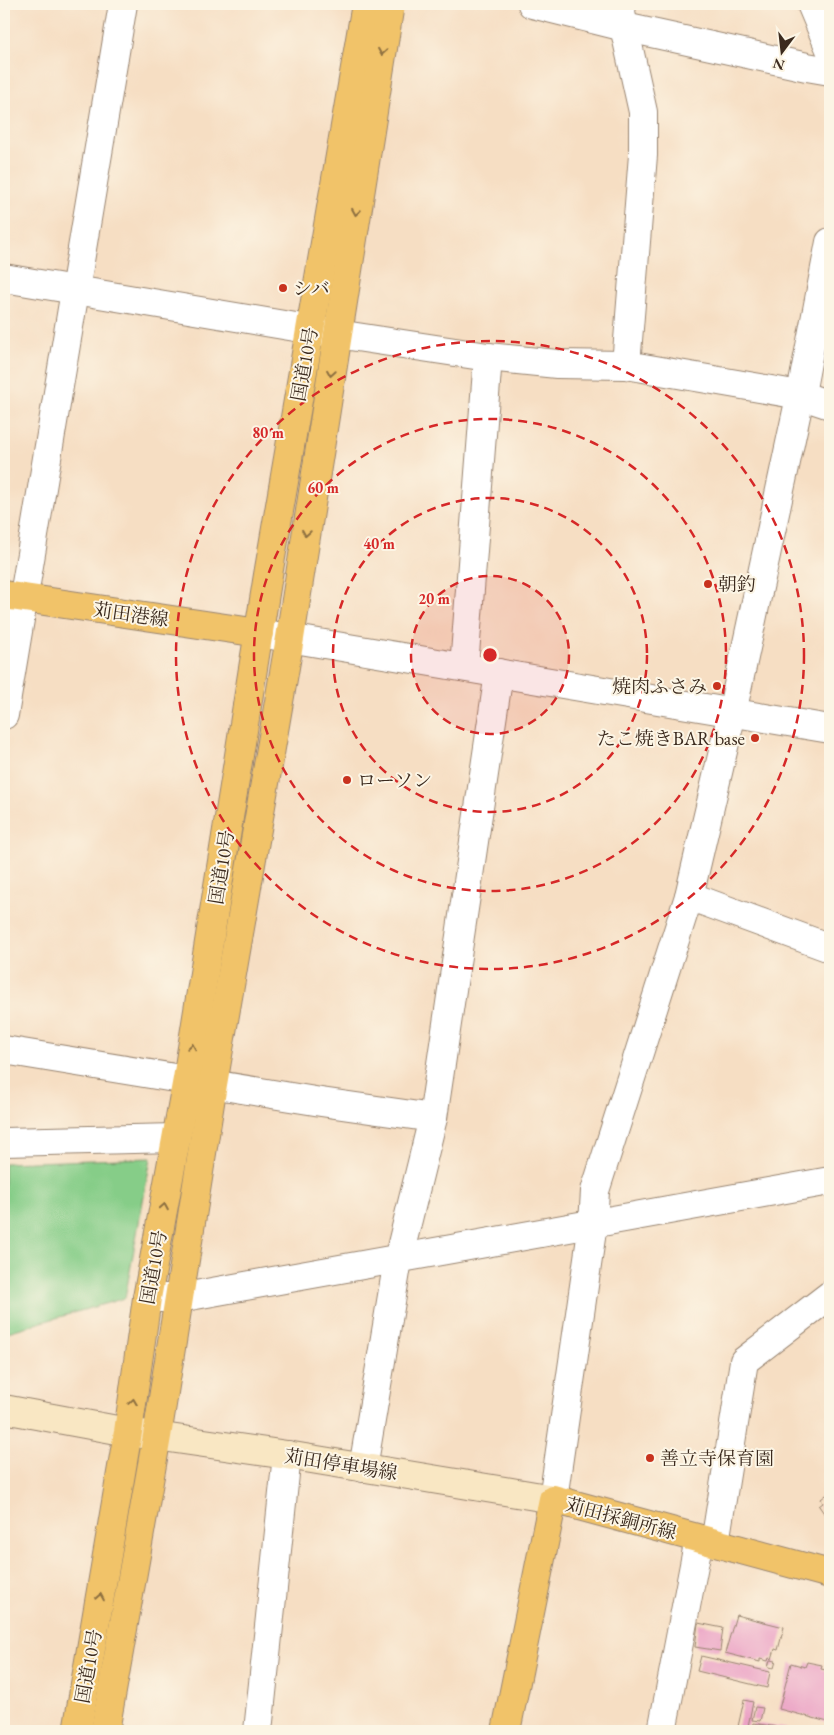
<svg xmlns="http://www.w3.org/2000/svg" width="834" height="1735" viewBox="0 0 834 1735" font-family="'EB Garamond','Noto Serif JP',serif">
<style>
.green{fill:#86cd88;stroke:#607c53}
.building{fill:#eba1c5}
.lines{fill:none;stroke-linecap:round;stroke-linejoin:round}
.street-casing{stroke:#988470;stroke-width:30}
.secondary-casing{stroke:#988470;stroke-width:30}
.primary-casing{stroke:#988470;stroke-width:30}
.highway-casing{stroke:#988470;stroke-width:30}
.street{stroke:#fff;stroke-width:28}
.secondary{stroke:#f9e7c3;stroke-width:28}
.primary{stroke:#f1c369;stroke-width:28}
.highway{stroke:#f1c369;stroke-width:28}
.oneway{stroke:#8d6f40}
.ring{fill:none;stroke:#d62828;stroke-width:2.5;stroke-dasharray:9 6}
.poi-dot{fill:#c8321e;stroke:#fcf5e5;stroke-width:2}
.labels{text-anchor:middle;stroke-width:4;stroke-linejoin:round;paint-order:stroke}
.poi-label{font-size:19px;fill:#3b2a1e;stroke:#fcf5e5;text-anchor:start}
.street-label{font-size:19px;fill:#3b2a1e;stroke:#fcf5e5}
.centre{fill:#d62828;stroke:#fcf5e5;stroke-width:2.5}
.ring-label{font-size:15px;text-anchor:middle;font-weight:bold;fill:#d62828;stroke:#fcf5e5;stroke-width:4;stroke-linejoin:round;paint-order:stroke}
</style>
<rect width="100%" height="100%" fill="#fcf5e5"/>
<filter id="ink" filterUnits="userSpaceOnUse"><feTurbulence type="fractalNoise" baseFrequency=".02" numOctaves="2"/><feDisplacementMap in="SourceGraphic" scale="10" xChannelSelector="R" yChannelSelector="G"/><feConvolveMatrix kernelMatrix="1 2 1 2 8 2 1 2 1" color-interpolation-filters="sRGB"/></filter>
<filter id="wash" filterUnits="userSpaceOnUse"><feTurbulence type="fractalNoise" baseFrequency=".0096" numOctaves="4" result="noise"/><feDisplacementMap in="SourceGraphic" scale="20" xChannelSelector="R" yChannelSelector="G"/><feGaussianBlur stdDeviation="1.12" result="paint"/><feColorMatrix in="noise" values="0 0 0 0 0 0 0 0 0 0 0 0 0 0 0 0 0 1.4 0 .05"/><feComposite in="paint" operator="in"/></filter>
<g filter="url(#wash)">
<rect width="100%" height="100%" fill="#f6dec3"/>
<polygon class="green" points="151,1158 125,1298 4,1333 4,1163"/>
<g id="blocks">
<g class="building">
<polygon points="830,1492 830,1522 819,1506 823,1503 821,1499"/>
<polygon points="736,1615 784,1627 778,1650 775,1649 772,1659 769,1658 768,1661 760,1659 760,1662 725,1653"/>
<polygon points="698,1623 723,1628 720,1651 695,1647"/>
<polygon points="701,1656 770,1672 767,1688 697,1671"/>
<polygon points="770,1660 776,1661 774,1668 768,1667"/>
<polygon points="807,1662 822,1665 821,1669 830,1671 830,1714 828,1722 779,1709 791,1663 805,1667"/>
<polygon points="744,1700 753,1702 747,1731 737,1731"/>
<polygon points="755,1707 763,1708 760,1721 752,1720"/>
<polygon points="753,1723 795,1730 795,1731 751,1731"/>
</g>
</g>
</g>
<g filter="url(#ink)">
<use href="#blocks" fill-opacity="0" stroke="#988470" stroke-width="1"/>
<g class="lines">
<defs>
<g id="street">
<polyline points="532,4 624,27 807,67 830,71"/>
<polyline points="622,4 621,13 643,112 643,155 626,365"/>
<polyline points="811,4 830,49"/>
<polyline points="4,278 337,334 488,357 557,364 626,365 800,395 830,405"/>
<polyline points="259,633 830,729"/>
<polyline points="464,667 488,357"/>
<polyline points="4,715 123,4"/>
<polyline points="689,896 830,948"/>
<polyline points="4,1050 321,1102 433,1118"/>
<polyline points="4,1142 176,1138"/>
<polyline points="147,1298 179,1298 830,1181"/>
<polyline points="363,1468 398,1260 433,1118 499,673"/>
<polyline points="553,1499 593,1224 595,1191 689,896 732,713 803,383 830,242"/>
<polyline points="715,1543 744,1361 830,1295"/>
<polyline points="258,1731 287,1455"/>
<polyline points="662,1731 699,1539"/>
</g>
<polyline id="secondary" points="4,1409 128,1432 287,1455 553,1499"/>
<g id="primary">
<polyline points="4,595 259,633"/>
<polyline points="506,1731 553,1499 830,1574"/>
</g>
<g id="highway">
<polyline points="77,1731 128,1432 147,1298 187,1079 268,575 366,4"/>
<polyline points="105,1731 157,1436 213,1084 290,638 390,4"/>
</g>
</defs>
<use href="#street" class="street-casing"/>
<use href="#secondary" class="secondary-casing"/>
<use href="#primary" class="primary-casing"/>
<use href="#highway" class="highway-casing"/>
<use href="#street" class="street"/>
<use href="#secondary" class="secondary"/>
<use href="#primary" class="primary"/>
<use href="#highway" class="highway"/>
</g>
<defs><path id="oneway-chevron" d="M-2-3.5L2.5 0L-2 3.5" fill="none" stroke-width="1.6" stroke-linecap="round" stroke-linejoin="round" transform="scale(1.25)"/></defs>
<g class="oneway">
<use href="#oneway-chevron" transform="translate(382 52) rotate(99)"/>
<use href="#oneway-chevron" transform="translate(356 212) rotate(99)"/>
<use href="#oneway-chevron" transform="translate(331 373) rotate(99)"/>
<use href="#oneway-chevron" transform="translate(306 533) rotate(99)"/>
<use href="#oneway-chevron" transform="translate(192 1047) rotate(-81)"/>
<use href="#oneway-chevron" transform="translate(164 1207) rotate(-80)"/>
<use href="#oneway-chevron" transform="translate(133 1402) rotate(-82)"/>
<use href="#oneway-chevron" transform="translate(100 1597) rotate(-80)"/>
</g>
</g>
<circle cx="490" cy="655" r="79" fill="#d62828" fill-opacity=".12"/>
<g class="ring">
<circle cx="490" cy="655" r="79"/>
<circle cx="490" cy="655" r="157"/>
<circle cx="490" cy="655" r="236"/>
<circle cx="490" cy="655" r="314"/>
</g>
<g class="poi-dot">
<circle cx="283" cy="288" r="5"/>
<circle cx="708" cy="584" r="5"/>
<circle cx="717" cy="686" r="5"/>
<circle cx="755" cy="738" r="5"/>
<circle cx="347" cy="780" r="5"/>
<circle cx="650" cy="1458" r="5"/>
</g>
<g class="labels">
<g class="poi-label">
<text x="293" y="295">シバ</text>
<text x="718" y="591">朝釣</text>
<text x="707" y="693" text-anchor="end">焼肉ふさみ</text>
<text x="745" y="745" text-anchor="end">たこ焼きBAR base</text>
<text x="357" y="787">ローソン</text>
<text x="660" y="1465">善立寺保育園</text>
</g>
<g class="street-label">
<text transform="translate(304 364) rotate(-80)" y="7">国道10号</text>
<text transform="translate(131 614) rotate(8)" y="7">苅田港線</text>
<text transform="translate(221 867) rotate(-81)" y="7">国道10号</text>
<text transform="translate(153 1267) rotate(-80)" y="7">国道10号</text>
<text transform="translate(341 1464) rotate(9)" y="7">苅田停車場線</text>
<text transform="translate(621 1518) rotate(15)" y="7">苅田採銅所線</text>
<text transform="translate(88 1666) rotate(-80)" y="7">国道10号</text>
</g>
</g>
<circle cx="490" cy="655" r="8" class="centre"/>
<g class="ring-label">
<text x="268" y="438">80 m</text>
<text x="323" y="493">60 m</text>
<text x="379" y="549">40 m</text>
<text x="434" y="604">20 m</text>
</g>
<rect width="834" height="1735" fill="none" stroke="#fcf5e5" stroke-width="20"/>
<g transform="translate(782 52) rotate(195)" stroke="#fcf5e5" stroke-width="4" paint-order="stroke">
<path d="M0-4L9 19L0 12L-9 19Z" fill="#3b2a1e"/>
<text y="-8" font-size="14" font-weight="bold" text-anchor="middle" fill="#3b2a1e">N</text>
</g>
</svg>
